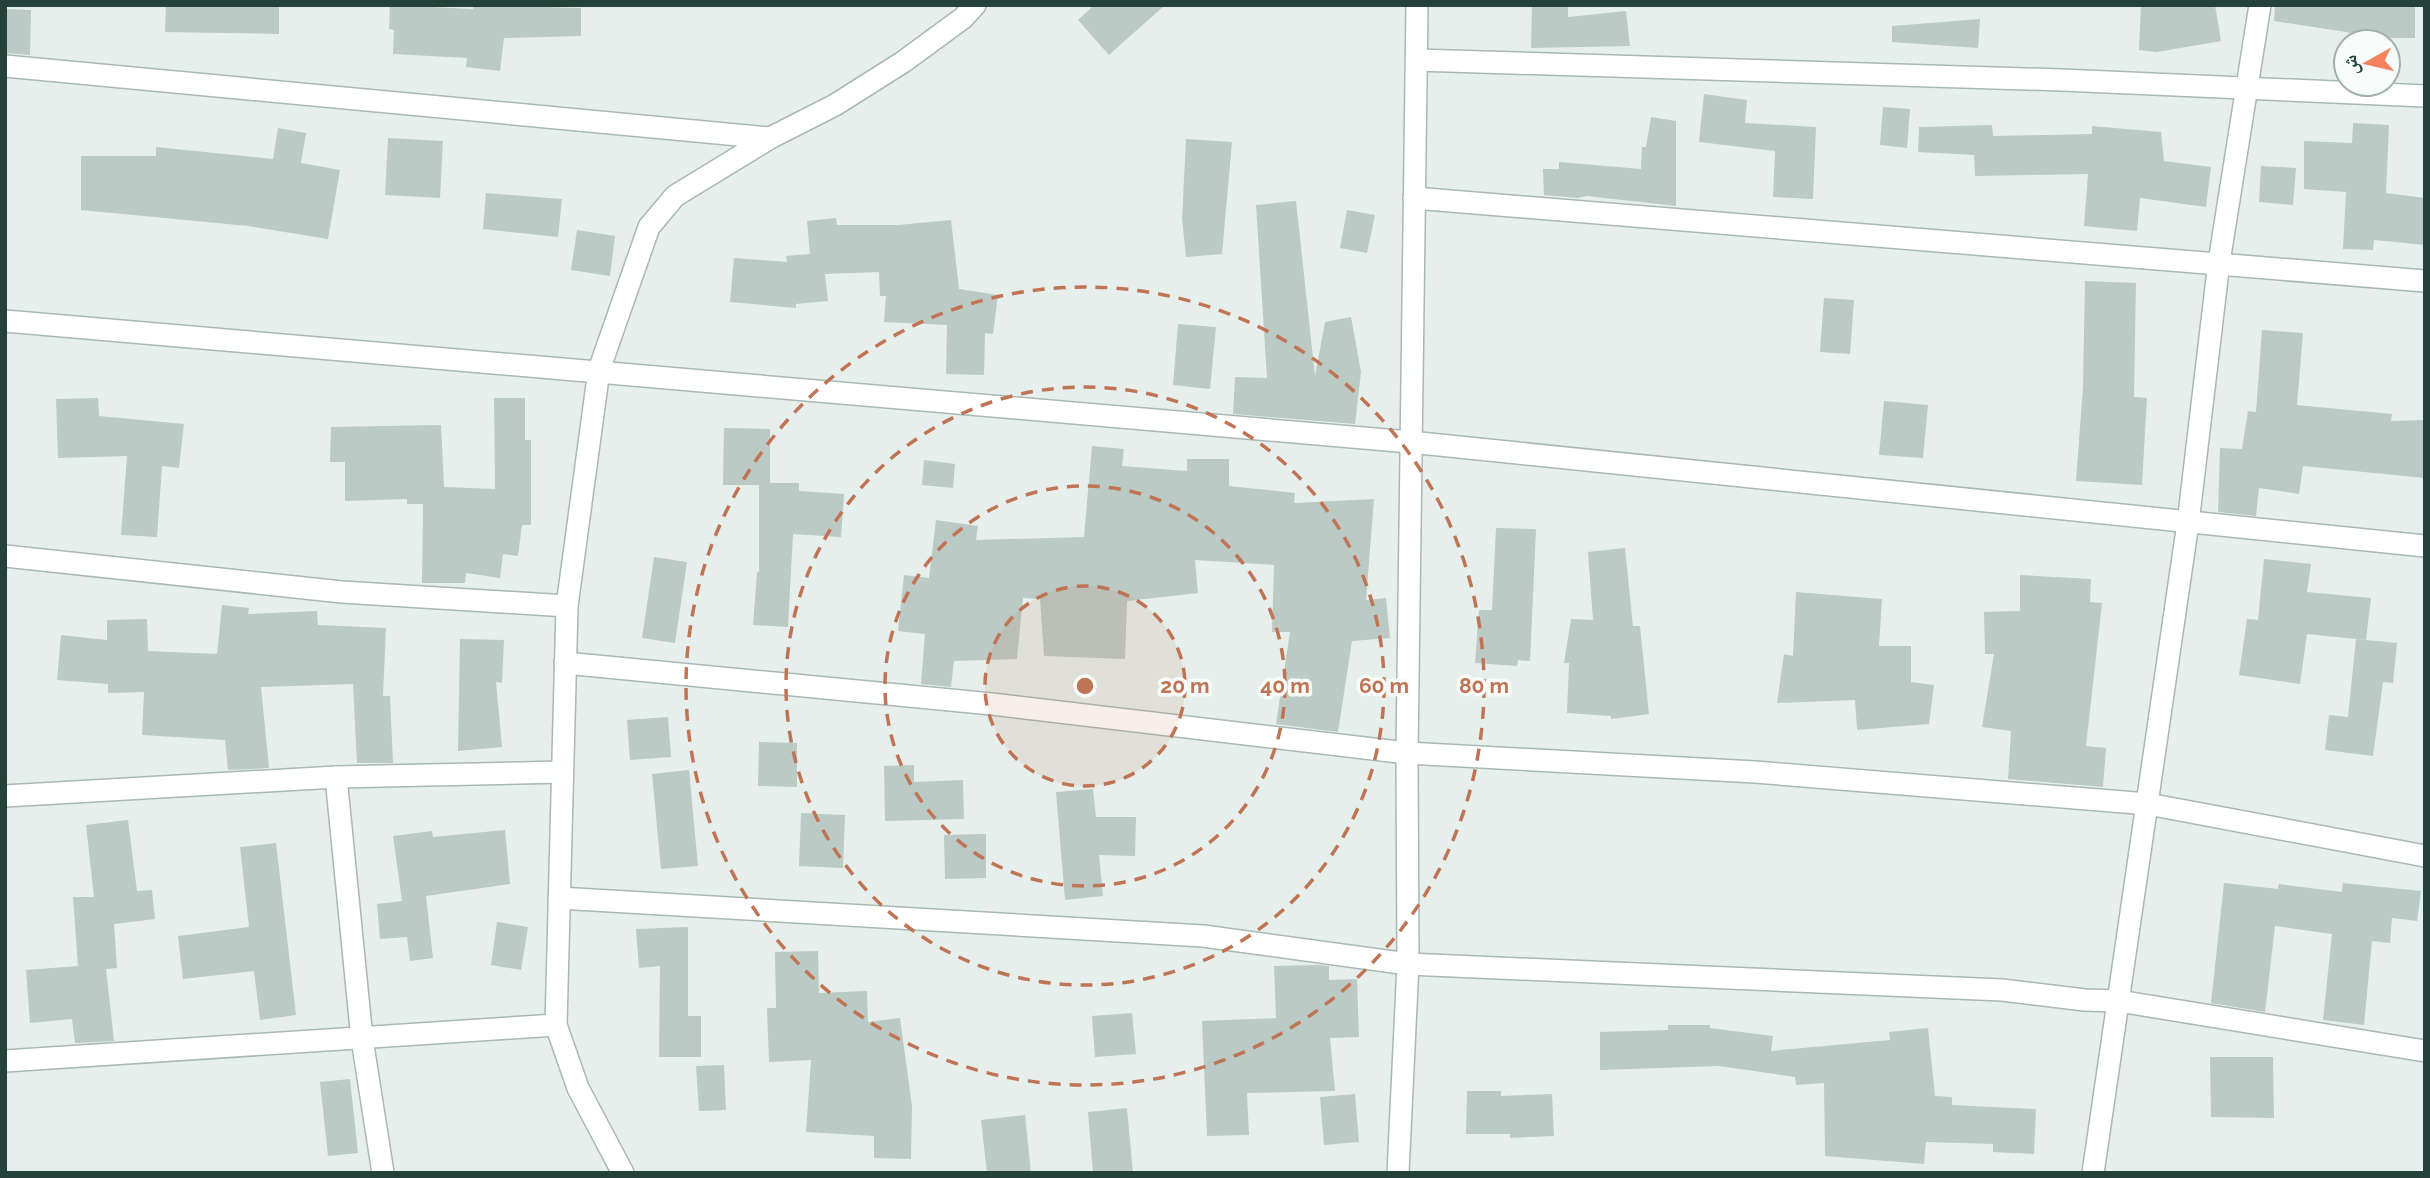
<svg xmlns="http://www.w3.org/2000/svg" width="2430" height="1178" viewBox="0 0 2430 1178" font-family="Raleway,'Noto Naskh Arabic',sans-serif">
<style>
.building{fill:#bbcac4}
.lines{fill:none;stroke-linecap:round;stroke-linejoin:round}
.minor-casing{stroke:#a8b8b2;stroke-width:24}
.minor{stroke:#fff;stroke-width:21}
.ring{fill:none;stroke:#c07456;stroke-width:3.5;stroke-dasharray:12 9}
.centre{fill:#c07456;stroke:#f7fbf9;stroke-width:3.5}
.ring-label{font-size:21px;text-anchor:middle;font-weight:bold;fill:#c07456;stroke:#f7fbf9;stroke-width:7;stroke-linejoin:round;paint-order:stroke}
</style>
<rect width="100%" height="100%" fill="#e6efeb"/>
<g class="building">
<polygon points="166,5 279,5 279,34 165,32"/>
<polygon points="390,5 473,9 473,5 581,8 581,36 504,38 500,71 466,67 467,58 393,54 394,30 389,29"/>
<polygon points="1094,5 1165,5 1109,55 1078,20"/>
<polygon points="1532,5 1568,5 1568,17 1626,11 1630,46 1531,48"/>
<polygon points="2141,5 2215,5 2221,41 2157,52 2139,50"/>
<polygon points="2275,5 2415,5 2415,38 2384,38 2274,21"/>
<polygon points="5,9 31,10 30,55 5,53"/>
<polygon points="1980,19 1978,48 1892,42 1892,26"/>
<polygon points="1704,94 1747,100 1745,123 1816,127 1813,199 1773,197 1775,151 1699,142"/>
<polygon points="1883,107 1910,109 1907,148 1880,145"/>
<polygon points="1651,117 1676,121 1676,206 1587,196 1578,198 1544,195 1543,169 1559,169 1559,162 1641,169 1642,147 1646,147"/>
<polygon points="2353,123 2389,125 2386,193 2425,198 2425,245 2374,240 2373,250 2343,249 2346,192 2304,189 2304,141 2352,143"/>
<polygon points="1992,125 1993,136 2092,134 2092,126 2161,132 2164,161 2211,167 2206,207 2140,198 2137,231 2084,226 2088,174 1975,176 1974,155 1918,152 1919,127"/>
<polygon points="278,128 306,133 301,163 340,170 328,239 248,226 81,210 81,156 156,156 156,147 273,159"/>
<polygon points="388,138 443,141 440,198 385,195"/>
<polygon points="1186,139 1232,142 1222,254 1186,257 1182,219"/>
<polygon points="2261,166 2296,168 2293,205 2259,202"/>
<polygon points="486,193 562,199 558,237 483,229"/>
<polygon points="1296,201 1315,376 1325,322 1351,317 1361,372 1355,424 1233,414 1235,377 1267,378 1256,205"/>
<polygon points="1347,210 1375,215 1367,253 1340,248"/>
<polygon points="836,218 837,225 898,225 951,220 959,289 998,295 993,334 985,333 984,375 946,374 947,325 884,322 886,296 880,296 879,272 825,274 828,301 796,304 796,308 730,302 734,258 787,262 786,256 810,254 807,221"/>
<polygon points="577,230 615,236 610,276 571,270"/>
<polygon points="2085,281 2136,283 2134,397 2147,398 2142,485 2076,481 2083,387"/>
<polygon points="1824,298 1854,300 1850,354 1820,352"/>
<polygon points="1178,324 1216,327 1210,389 1173,385"/>
<polygon points="2262,330 2303,333 2297,405 2392,414 2391,421 2425,420 2425,478 2303,466 2299,494 2259,488 2256,516 2218,512 2220,448 2242,449 2248,411 2256,412"/>
<polygon points="98,398 99,416 184,424 179,468 162,466 157,537 121,535 127,456 58,458 56,399"/>
<polygon points="494,398 525,398 525,440 531,440 531,525 522,525 518,556 503,554 500,578 466,573 465,583 422,583 423,504 407,504 407,499 345,501 345,462 330,462 331,427 441,425 444,487 495,489"/>
<polygon points="1884,401 1928,405 1923,458 1879,455"/>
<polygon points="724,428 770,429 770,483 799,483 799,491 844,494 841,537 793,534 788,627 753,625 757,572 759,572 759,485 723,485"/>
<polygon points="1092,446 1124,449 1122,466 1187,471 1187,459 1229,459 1229,486 1295,493 1294,503 1374,499 1366,600 1386,598 1390,638 1352,641 1338,732 1276,724 1290,632 1272,632 1274,565 1195,560 1198,593 1127,601 1125,659 1044,656 1040,599 1023,598 1017,659 954,661 951,687 921,684 925,634 898,631 904,575 929,578 936,520 978,526 976,540 1084,537"/>
<polygon points="924,460 955,464 953,488 922,485"/>
<polygon points="1496,528 1536,529 1530,661 1518,660 1517,666 1475,663 1479,610 1492,610"/>
<polygon points="1625,548 1633,626 1640,626 1649,714 1611,719 1611,716 1567,713 1569,663 1564,663 1571,619 1593,620 1588,552"/>
<polygon points="654,557 687,562 675,643 642,638"/>
<polygon points="2264,559 2311,564 2307,592 2371,598 2366,640 2307,634 2300,684 2239,675 2247,619 2258,620"/>
<polygon points="2020,575 2091,579 2090,602 2102,603 2086,746 2106,748 2103,787 2008,779 2011,731 1982,727 1994,654 1985,654 1984,612 2020,611"/>
<polygon points="1796,592 1882,599 1879,646 1911,646 1911,682 1934,685 1929,724 1857,730 1855,700 1777,703 1784,654 1793,656"/>
<polygon points="222,605 249,608 248,614 317,611 318,625 386,628 383,696 390,696 393,763 357,763 353,684 261,687 269,768 228,770 225,740 142,735 144,692 108,693 108,684 57,680 61,635 107,640 107,620 147,619 148,651 217,654"/>
<polygon points="460,639 504,640 502,683 496,682 502,747 458,751"/>
<polygon points="2356,639 2397,643 2393,683 2383,682 2373,756 2325,750 2329,715 2348,717"/>
<polygon points="668,717 671,757 630,760 627,720"/>
<polygon points="759,742 797,743 797,787 758,786"/>
<polygon points="914,765 914,782 963,780 964,819 885,821 884,766"/>
<polygon points="689,770 698,866 661,869 652,774"/>
<polygon points="1093,789 1096,817 1136,817 1135,856 1099,855 1103,896 1065,900 1056,792"/>
<polygon points="801,813 845,815 843,868 799,866"/>
<polygon points="128,820 137,891 152,890 155,919 114,924 117,968 106,969 114,1041 75,1043 72,1019 30,1023 26,970 78,966 73,897 94,897 86,825"/>
<polygon points="505,830 510,884 426,896 433,958 410,961 407,937 380,939 377,904 402,901 393,836 432,831 433,837"/>
<polygon points="986,834 986,878 945,879 944,835"/>
<polygon points="276,843 296,1015 260,1020 254,971 183,979 178,936 249,927 240,847"/>
<polygon points="2224,883 2278,889 2279,884 2342,892 2343,883 2421,891 2417,921 2392,918 2390,943 2372,941 2364,1025 2323,1020 2332,934 2275,926 2265,1012 2211,1003"/>
<polygon points="497,922 528,927 521,970 491,965"/>
<polygon points="688,927 688,1016 701,1016 701,1057 659,1057 660,966 639,968 636,929"/>
<polygon points="818,951 819,993 867,991 868,1022 900,1018 912,1106 911,1159 874,1158 874,1136 806,1132 811,1060 769,1062 767,1008 776,1008 775,952"/>
<polygon points="1318,965 1329,966 1329,980 1357,979 1359,1037 1330,1038 1335,1091 1247,1093 1249,1135 1207,1136 1202,1021 1276,1018 1274,966"/>
<polygon points="1132,1013 1136,1054 1095,1057 1092,1016"/>
<polygon points="1668,1025 1710,1025 1710,1028 1773,1036 1771,1051 1890,1040 1889,1032 1928,1028 1935,1096 1952,1097 1952,1105 2036,1109 2034,1154 1993,1152 1993,1144 1926,1142 1924,1164 1825,1156 1824,1083 1796,1085 1795,1077 1719,1066 1600,1070 1600,1032 1668,1030"/>
<polygon points="2210,1057 2273,1057 2274,1118 2211,1117"/>
<polygon points="724,1065 726,1110 699,1111 696,1066"/>
<polygon points="350,1079 358,1153 328,1156 320,1082"/>
<polygon points="1467,1091 1501,1091 1501,1096 1552,1094 1554,1136 1510,1138 1510,1134 1466,1134"/>
<polygon points="1355,1094 1359,1142 1324,1145 1320,1097"/>
<polygon points="1127,1108 1133,1173 1093,1173 1088,1112"/>
<polygon points="1025,1115 1031,1173 987,1173 981,1120"/>
</g>
<g class="lines">
<defs>
<g id="minor">
<polyline points="1417,60 2062,80 2425,96"/>
<polyline points="5,66 770,138"/>
<polyline points="1414,198 2425,281"/>
<polyline points="5,321 1410,442 2425,546"/>
<polyline points="5,556 342,592 567,606"/>
<polyline points="565,663 992,704 1407,753 1755,772 2148,804 2425,856"/>
<polyline points="336,777 362,1039 383,1173"/>
<polyline points="5,796 336,777 562,772"/>
<polyline points="559,898 1203,936 1408,964 2002,990 2085,1000 2119,1001 2425,1051"/>
<polyline points="5,1061 556,1025"/>
<polyline points="623,1173 578,1088 556,1025 567,606 599,370 649,227 675,196 770,138 835,105 903,62 963,18 975,5"/>
<polyline points="1398,1173 1408,964 1407,753 1417,5"/>
<polyline points="2093,1173 2188,523 2219,262 2260,5"/>
</g>
</defs>
<use href="#minor" class="minor-casing"/>
<use href="#minor" class="minor"/>
</g>
<circle cx="1085" cy="686" r="100" fill="#c07456" fill-opacity=".12"/>
<g class="ring">
<circle cx="1085" cy="686" r="100"/>
<circle cx="1085" cy="686" r="200"/>
<circle cx="1085" cy="686" r="299"/>
<circle cx="1085" cy="686" r="399"/>
</g>
<circle cx="1085" cy="686" r="10" class="centre"/>
<g class="ring-label">
<text x="1185" y="693">20 m</text>
<text x="1285" y="693">40 m</text>
<text x="1384" y="693">60 m</text>
<text x="1484" y="693">80 m</text>
</g>
<rect width="2430" height="1178" fill="none" stroke="#24423a" stroke-width="14"/>
<g transform="translate(2367 63) rotate(262)"><circle r="33" fill="#f7fbf9" stroke="#a3b1ad" stroke-width="2"/>
<path d="M0-5L12 26L0 18L-12 26Z" fill="#f4845f"/>
<text y="-10" font-size="19" font-weight="bold" text-anchor="middle" fill="#24423a">ش</text>
</g>
</svg>
